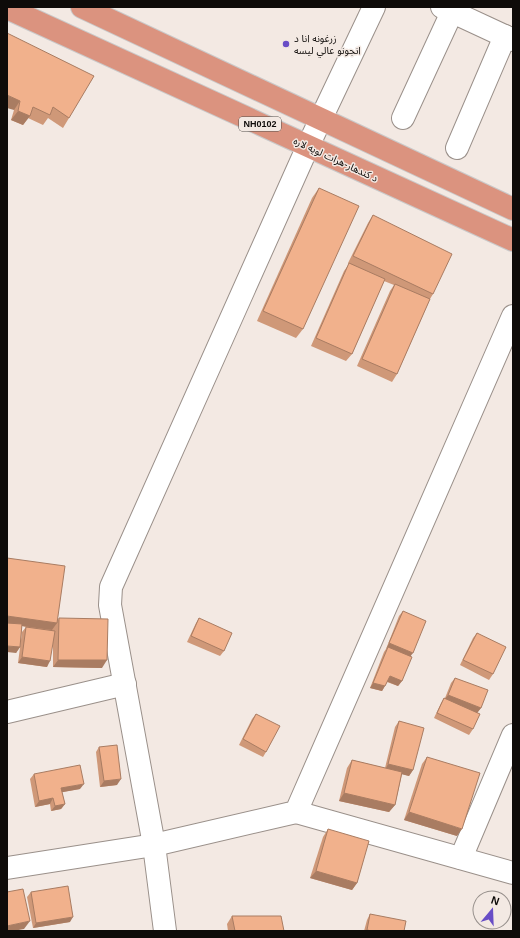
<svg xmlns="http://www.w3.org/2000/svg" width="520" height="938" viewBox="0 0 520 938" font-family="Helvetica,'Noto Sans Arabic',sans-serif">
<style>
.lines{fill:none;stroke-linecap:round;stroke-linejoin:round}
.minor-casing{stroke:#9a908a;stroke-width:24}
.highway-casing{stroke:#cac9c9;stroke-width:24}
.minor{stroke:#fff;stroke-width:22}
.highway{stroke:#db937f;stroke-width:22}
.wall{fill:#cf9878}
.shaded-wall{fill:#a97c62}
.building{fill:#f1b18c;stroke:#a97c62}
.poi-dot{fill:#684dc6;stroke:#f3e9e3;stroke-width:1.5}
.labels{text-anchor:middle;stroke-width:3;stroke-linejoin:round;paint-order:stroke}
.shield{fill:#f3e9e3;stroke:#534e4a;stroke-width:1}
.shield-label{font-size:9px;font-weight:bold;fill:#0e0b09}
.poi-label{font-size:10px;fill:#0e0b09;stroke:#f3e9e3;text-anchor:start}
.street-label{font-size:10px;fill:#0e0b09;stroke:#f3e9e3}
</style>
<rect width="100%" height="100%" fill="#f3e9e3"/>
<g class="lines">
<defs>
<g id="minor">
<polyline points="442,7 513,40"/>
<polyline points="403,118 452,12"/>
<polyline points="457,148 505,36"/>
<polyline points="7,712 125,684"/>
<polyline points="296,812 513,873"/>
<polyline points="461,858 513,735"/>
<polyline points="7,868 154,845 296,812 513,316"/>
<polyline points="165,931 154,845 110,605 111,587 308,146 374,7"/>
</g>
<g id="highway">
<polyline points="82,7 513,209"/>
<polyline points="7,8 513,240"/>
</g>
</defs>
<use href="#minor" class="minor-casing"/>
<use href="#highway" class="highway-casing"/>
<use href="#minor" class="minor"/>
<use href="#highway" class="highway"/>
</g>
<g class="wall">
<polygon points="7,33 69,118 63,128 48,118 43,125 28,118 23,125 11,120 14,110"/>
<polygon points="319,188 303,329 296,338 257,321 312,198"/>
<polygon points="373,215 433,294 430,299 397,374 392,382 357,366 390,291 394,285 384,281 352,354 346,361 311,346 344,271 349,264 348,263 368,223"/>
<polygon points="7,558 58,620 59,618 102,668 53,667 53,639 47,667 18,663 22,632 26,627 22,626 20,647 16,653"/>
<polygon points="403,611 411,656 402,681 398,686 387,682 382,691 370,688 384,652 386,649 399,616"/>
<polygon points="199,618 224,651 220,656 187,642 196,623"/>
<polygon points="477,633 493,674 489,680 460,665 473,638"/>
<polygon points="455,678 481,708 477,713 473,729 469,735 434,718 441,703 444,698 445,698 451,683"/>
<polygon points="256,714 266,752 263,757 239,745 252,719"/>
<polygon points="399,721 413,770 409,776 402,774 395,805 389,812 339,801 347,768 352,760 385,768 395,727"/>
<polygon points="99,747 117,785 100,787 96,752"/>
<polygon points="427,757 457,836 404,820 422,764"/>
<polygon points="34,774 80,789 62,792 65,804 61,809 51,811 50,804 35,807 30,779"/>
<polygon points="328,829 357,883 352,890 310,878 323,837"/>
<polygon points="31,892 70,922 33,928 27,897"/>
<polygon points="370,914 404,931 364,931 367,920"/>
<polygon points="232,916 284,931 228,931 227,924"/>
</g>
<g class="shaded-wall">
<polygon points="7,95 20,101 14,110 7,108"/>
<polygon points="18,111 30,116 23,125 11,120"/>
<polygon points="7,616 57,623 52,630 7,624"/>
<polygon points="389,643 413,653 409,658 388,647 386,649"/>
<polygon points="7,646 20,647 16,653 7,652"/>
<polygon points="22,657 50,661 47,667 18,663"/>
<polygon points="58,660 107,660 102,668 53,667"/>
<polygon points="390,676 402,681 398,686 386,681"/>
<polygon points="373,683 385,686 382,691 370,688"/>
<polygon points="448,695 481,708 477,713 444,700"/>
<polygon points="388,764 413,770 409,776 385,770"/>
<polygon points="121,779 117,785 100,787 104,781"/>
<polygon points="84,784 80,789 58,793 61,788"/>
<polygon points="344,793 395,805 389,812 339,801"/>
<polygon points="53,798 50,804 35,807 39,801"/>
<polygon points="65,804 61,809 51,811 55,806"/>
<polygon points="409,812 462,829 457,836 404,820"/>
<polygon points="316,871 357,883 352,890 310,878"/>
<polygon points="73,917 70,922 33,928 36,923"/>
<polygon points="30,921 24,929 13,931 7,931 7,926"/>
</g>
<g class="building">
<polygon points="7,33 94,76 69,118 53,107 50,115 33,107 30,116 18,111 20,101 7,95"/>
<polygon points="319,188 359,206 303,329 263,311"/>
<polygon points="373,215 452,254 433,294 353,256"/>
<polygon points="349,263 385,279 352,354 316,338"/>
<polygon points="395,284 430,299 397,374 362,359"/>
<polygon points="7,558 65,566 57,623 7,616"/>
<polygon points="403,611 426,621 413,653 389,643"/>
<polygon points="59,618 108,619 107,660 58,660"/>
<polygon points="199,618 232,633 224,651 191,636"/>
<polygon points="7,623 22,624 20,647 7,646"/>
<polygon points="26,627 55,631 50,661 22,657"/>
<polygon points="477,633 506,647 493,674 463,660"/>
<polygon points="388,647 412,657 402,681 390,676 385,686 373,683"/>
<polygon points="455,678 488,690 481,708 448,695"/>
<polygon points="444,698 480,714 473,729 437,713"/>
<polygon points="256,714 280,726 266,752 243,739"/>
<polygon points="399,721 424,728 413,770 388,764"/>
<polygon points="117,745 121,779 104,781 99,747"/>
<polygon points="427,757 480,773 462,829 409,812"/>
<polygon points="352,760 402,772 395,805 344,793"/>
<polygon points="80,765 84,784 61,788 65,804 55,806 53,798 39,801 34,774"/>
<polygon points="328,829 369,841 357,883 316,871"/>
<polygon points="68,886 73,917 36,923 31,892"/>
<polygon points="23,889 30,921 7,926 7,892"/>
<polygon points="370,914 406,921 404,931 372,931 367,930"/>
<polygon points="232,916 281,916 284,931 235,931"/>
</g>
<circle class="poi-dot" cx="286" cy="44" r="4"/>
<g class="labels">
<rect class="shield" x="239" y="117" width="42" height="14" rx="3"/>
<g class="shield-label">
<text x="260" y="127">NH0102</text>
</g>
<g class="poi-label">
<text x="294" y="42">زرغونه انا د<tspan x="294" dy="12">انجونو عالي لیسه</tspan></text>
</g>
<g class="street-label">
<text transform="translate(336 159) rotate(25)" y="4">د کندهار-هرات لويه لاره</text>
</g>
</g>
<rect width="520" height="938" fill="none" stroke="#0e0b09" stroke-width="16"/>
<g transform="translate(492 910) rotate(19)"><circle r="19" fill="#f3e9e3" stroke="#97908c"/>
<path d="M0-3L7 15L0 10L-7 15Z" fill="#684dc6"/>
<text y="-6" font-size="11" font-weight="bold" text-anchor="middle" fill="#0e0b09">N</text>
</g>
</svg>
